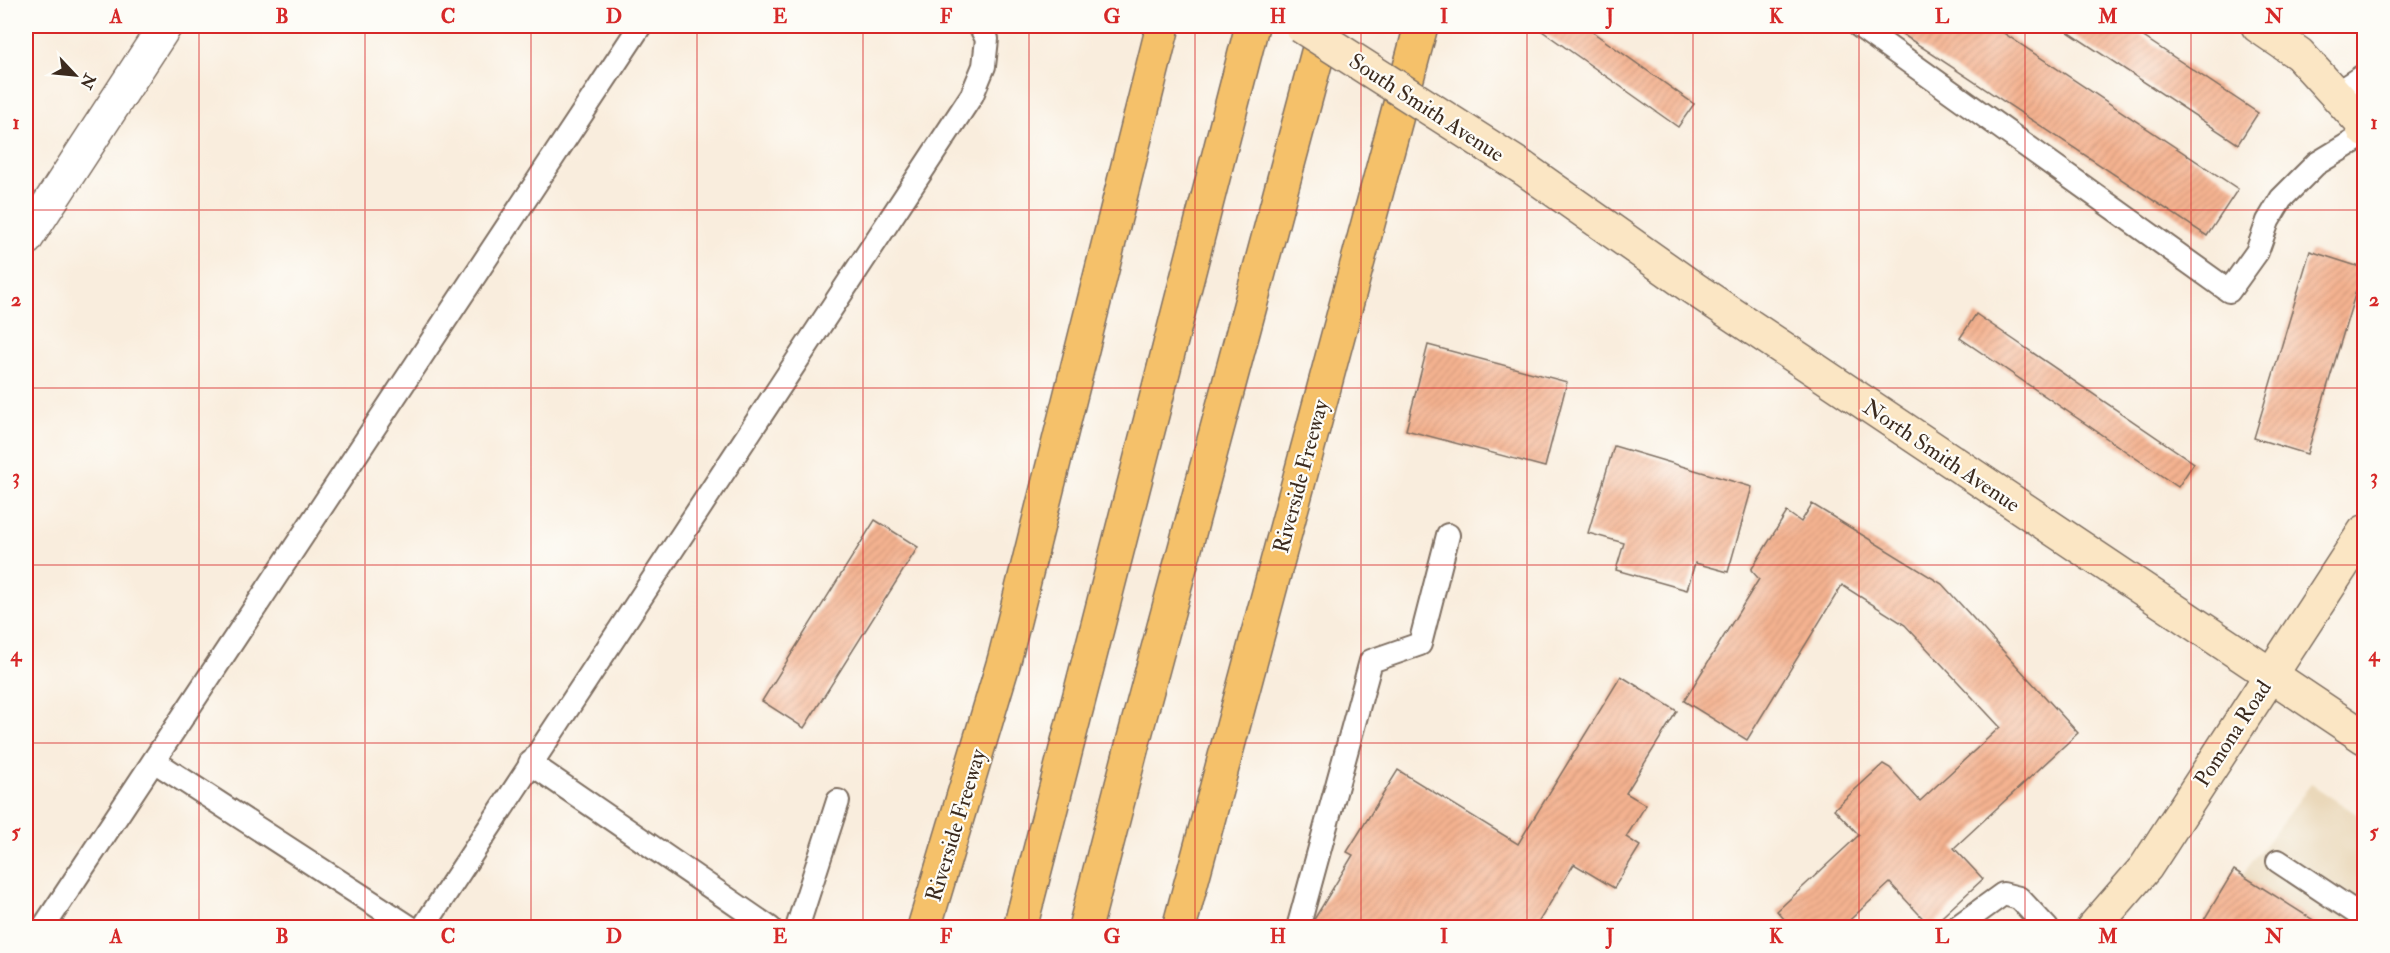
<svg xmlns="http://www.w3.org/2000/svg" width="2390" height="953" viewBox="0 0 2390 953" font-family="'IM FELL Double Pica',serif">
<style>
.built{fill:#ead8ba}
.building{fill:url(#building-hatch)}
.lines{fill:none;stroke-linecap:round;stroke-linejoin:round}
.lane-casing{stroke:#7e6e61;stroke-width:26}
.street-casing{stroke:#7e6e61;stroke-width:36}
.secondary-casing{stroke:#7e6e61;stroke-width:36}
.highway-casing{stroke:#7e6e61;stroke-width:36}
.lane{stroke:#fff;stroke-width:22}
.street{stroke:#fff;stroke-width:33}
.secondary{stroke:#fbe6c4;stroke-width:33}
.highway{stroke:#f5c16b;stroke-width:33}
.secondary-bridge-casing{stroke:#7e6e61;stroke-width:36;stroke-linecap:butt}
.secondary-bridge{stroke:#fbe6c4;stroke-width:33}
.grid{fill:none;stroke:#d62828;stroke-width:1.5;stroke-opacity:0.55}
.labels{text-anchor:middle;stroke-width:4.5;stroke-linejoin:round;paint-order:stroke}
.street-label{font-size:22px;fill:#3b2a1e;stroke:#fdfcf7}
.neatline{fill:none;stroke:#d62828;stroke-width:2}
.grid-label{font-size:20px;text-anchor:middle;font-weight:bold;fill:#d62828}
</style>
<defs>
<pattern id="building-hatch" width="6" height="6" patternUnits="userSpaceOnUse" patternTransform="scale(1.5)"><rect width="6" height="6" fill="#f4b290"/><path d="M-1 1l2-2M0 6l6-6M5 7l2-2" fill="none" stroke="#d2997c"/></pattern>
</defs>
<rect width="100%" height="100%" fill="#fdfcf7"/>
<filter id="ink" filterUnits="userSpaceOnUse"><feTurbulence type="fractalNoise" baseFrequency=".0167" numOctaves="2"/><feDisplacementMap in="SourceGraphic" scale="12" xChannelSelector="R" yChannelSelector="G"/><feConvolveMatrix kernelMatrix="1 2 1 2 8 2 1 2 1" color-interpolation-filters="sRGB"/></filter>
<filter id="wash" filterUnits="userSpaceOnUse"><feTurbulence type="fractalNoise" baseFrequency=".008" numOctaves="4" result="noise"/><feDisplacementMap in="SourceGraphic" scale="24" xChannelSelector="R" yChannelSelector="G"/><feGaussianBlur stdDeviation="1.35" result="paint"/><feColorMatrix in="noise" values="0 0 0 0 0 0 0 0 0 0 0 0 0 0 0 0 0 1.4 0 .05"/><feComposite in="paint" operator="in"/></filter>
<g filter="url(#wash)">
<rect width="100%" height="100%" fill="#f9eddd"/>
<polygon class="built" points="2311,784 2364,819 2364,927 2202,928"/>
<g id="blocks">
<g class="building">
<polygon points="1535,26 1584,26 1694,104 1678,127"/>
<polygon points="1890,26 1993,26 2238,189 2207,236"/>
<polygon points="2059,26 2127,26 2258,113 2238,144"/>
<polygon points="2310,251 2363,268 2307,454 2254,438"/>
<polygon points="1976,314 2194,463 2178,487 1960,338"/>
<polygon points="1428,345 1567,382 1545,467 1406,430"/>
<polygon points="1614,446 1752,487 1728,572 1695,563 1687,590 1616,570 1624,543 1588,533"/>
<polygon points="1812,504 1942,584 2078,733 1954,848 1983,879 1931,927 1890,883 1841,928 1792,928 1777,911 1859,835 1834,809 1883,764 1890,768 1920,801 2000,727 1905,625 1842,585 1747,740 1684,701 1759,579 1751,570 1787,512 1801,522"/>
<polygon points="875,520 918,547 804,728 762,701"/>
<polygon points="1621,676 1677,711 1626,793 1646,805 1626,837 1640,846 1614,888 1574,864 1535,928 1309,928 1353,855 1347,852 1398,770 1518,844"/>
<polygon points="2234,870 2326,928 2199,928"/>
</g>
</g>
</g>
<g filter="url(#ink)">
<use href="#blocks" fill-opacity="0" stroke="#7e6e61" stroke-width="1.5"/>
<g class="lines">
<defs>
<g id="lane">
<polyline points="1859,26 2229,291 2257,252 2268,221 2281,199 2316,164 2364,135"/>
<polyline points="2335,94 2364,75"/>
<polyline points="154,761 411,928"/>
<polyline points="530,763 770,928"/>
<polyline points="2278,861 2364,918"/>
<polyline points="43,928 640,26"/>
<polyline points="423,928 972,95 984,66 987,39 980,26"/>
<polyline points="797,928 838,801"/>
<polyline points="1298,928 1371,661 1420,644 1448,535"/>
<polyline points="1956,928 2003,894 2019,898 2047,928"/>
</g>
<polyline id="street" points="26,239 165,26"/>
<g id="secondary">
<polyline points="2258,26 2299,54 2360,121 2364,130"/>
<polyline points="1523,168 1693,288 2364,737"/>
<polyline points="2093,928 2146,867 2364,532"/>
</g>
<g id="highway">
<polyline points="924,928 1004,661 1163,26"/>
<polyline points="1020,928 1252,26"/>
<polyline points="1085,928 1132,746 1325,26"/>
<polyline points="1179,928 1421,26"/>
</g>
</defs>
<use href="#lane" class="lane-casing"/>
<use href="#street" class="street-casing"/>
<use href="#secondary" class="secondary-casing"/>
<use href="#highway" class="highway-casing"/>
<use href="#lane" class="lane"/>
<use href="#street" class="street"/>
<use href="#secondary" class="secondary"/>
<use href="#highway" class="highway"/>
<defs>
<polyline id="secondary-bridge" points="1301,26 1523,168"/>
</defs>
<use href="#secondary-bridge" class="secondary-bridge-casing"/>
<use href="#secondary-bridge" class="secondary-bridge"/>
</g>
</g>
<path class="grid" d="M199,26v902M365,26v902M531,26v902M697,26v902M863,26v902M1029,26v902M1195,26v902M1361,26v902M1527,26v902M1693,26v902M1859,26v902M2025,26v902M2191,26v902M26,210h2338M26,388h2338M26,565h2338M26,743h2338"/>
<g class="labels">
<g class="street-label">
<text transform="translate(1427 107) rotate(33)" y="8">South Smith Avenue</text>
<text transform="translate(1942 455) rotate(34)" y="8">North Smith Avenue</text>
<text transform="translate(1300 476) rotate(-75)" y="8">Riverside Freeway</text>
<text transform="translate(2232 733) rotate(-57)" y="8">Pomona Road</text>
<text transform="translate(955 825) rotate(-73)" y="8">Riverside Freeway</text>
</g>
</g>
<rect width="2390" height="953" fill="none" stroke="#fdfcf7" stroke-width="66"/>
<g transform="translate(75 75) rotate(116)" stroke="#fdfcf7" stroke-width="4.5" paint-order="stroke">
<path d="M0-4.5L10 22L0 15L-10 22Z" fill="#3b2a1e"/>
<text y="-9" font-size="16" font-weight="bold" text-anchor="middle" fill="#3b2a1e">N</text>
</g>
<rect x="33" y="33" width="2324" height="887" class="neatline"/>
<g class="grid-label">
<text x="116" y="23">A</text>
<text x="282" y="23">B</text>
<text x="448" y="23">C</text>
<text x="614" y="23">D</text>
<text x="780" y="23">E</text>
<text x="946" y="23">F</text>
<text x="1112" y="23">G</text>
<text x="1278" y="23">H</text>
<text x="1444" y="23">I</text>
<text x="1610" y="23">J</text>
<text x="1776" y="23">K</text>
<text x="1942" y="23">L</text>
<text x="2108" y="23">M</text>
<text x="2274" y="23">N</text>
<text x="16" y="129">1</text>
<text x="2374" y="129">1</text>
<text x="16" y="306">2</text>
<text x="2374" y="306">2</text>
<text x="16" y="483">3</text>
<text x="2374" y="483">3</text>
<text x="16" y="661">4</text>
<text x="2374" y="661">4</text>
<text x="16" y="838">5</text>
<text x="2374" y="838">5</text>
<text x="116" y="943">A</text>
<text x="282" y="943">B</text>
<text x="448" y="943">C</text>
<text x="614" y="943">D</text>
<text x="780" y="943">E</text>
<text x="946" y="943">F</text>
<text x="1112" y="943">G</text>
<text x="1278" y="943">H</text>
<text x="1444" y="943">I</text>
<text x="1610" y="943">J</text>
<text x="1776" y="943">K</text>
<text x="1942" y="943">L</text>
<text x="2108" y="943">M</text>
<text x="2274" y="943">N</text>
</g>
</svg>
